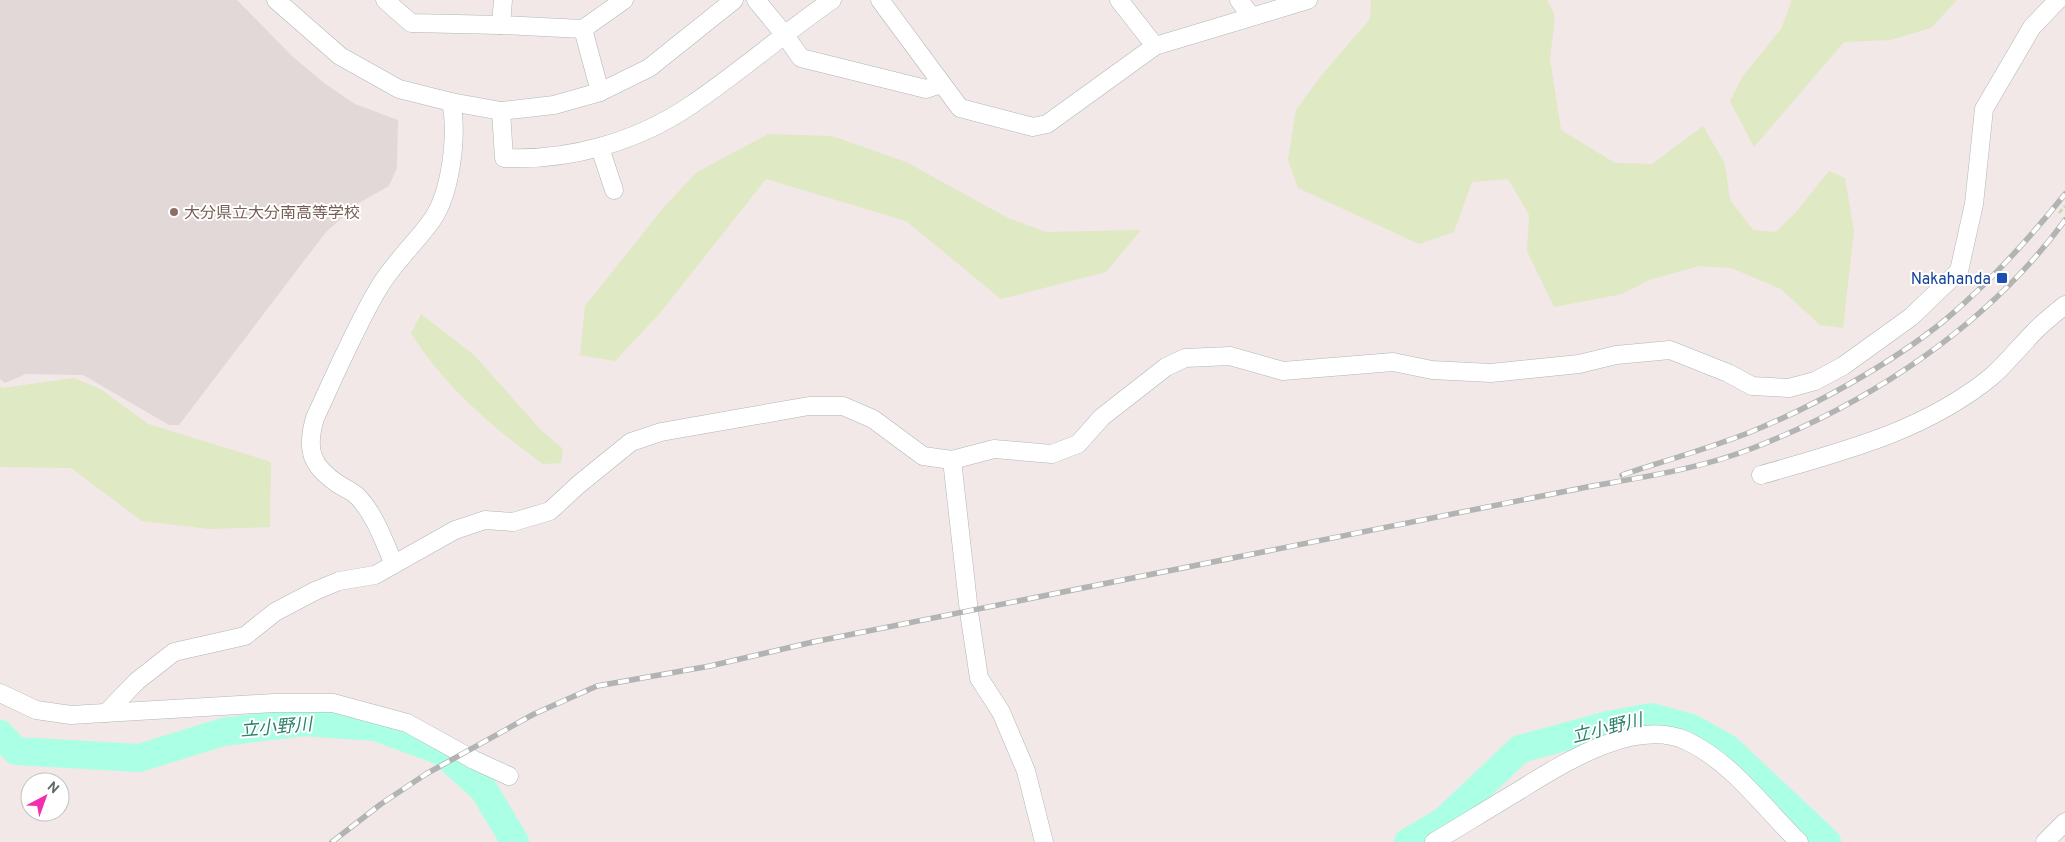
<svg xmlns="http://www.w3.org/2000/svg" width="2065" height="842" viewBox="0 0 2065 842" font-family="Overpass,'Noto Sans JP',sans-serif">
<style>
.education{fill:#e3d8d8}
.green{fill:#dfe9c3}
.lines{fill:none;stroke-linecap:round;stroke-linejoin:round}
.river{stroke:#aaffe5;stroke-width:28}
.minor-casing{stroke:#b0b7b7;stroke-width:19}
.path{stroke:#c0dca6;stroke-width:2.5;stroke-dasharray:5 2.5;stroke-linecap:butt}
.minor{stroke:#fff;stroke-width:18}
.rail-casing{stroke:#b1b4b3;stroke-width:5.5}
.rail{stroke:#fff;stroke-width:4;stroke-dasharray:11;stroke-linecap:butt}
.education-dot{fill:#8d6e63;stroke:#fff;stroke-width:2}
.transit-dot{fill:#1a4fb4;stroke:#fff;stroke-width:2}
.labels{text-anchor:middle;stroke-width:4;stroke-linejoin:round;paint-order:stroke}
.education-label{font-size:16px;fill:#785e54;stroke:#fff;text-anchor:start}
.transit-label{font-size:16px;fill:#164399;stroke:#fff;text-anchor:end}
.water-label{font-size:18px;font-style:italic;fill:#30806e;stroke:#fff}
</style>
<rect width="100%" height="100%" fill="#f1e8e7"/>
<polygon class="education" points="0,0 237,0 292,56 324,83 355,104 398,120 397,168 389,186 359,203 326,232 179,425 169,425 83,375 26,374 5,383 0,379"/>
<g class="green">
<polygon points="1371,0 1547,0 1555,16 1550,59 1561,130 1615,163 1652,164 1703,126 1725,164 1730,200 1753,230 1776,232 1796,212 1829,171 1845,178 1854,231 1843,328 1820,325 1781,289 1731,268 1699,266 1649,280 1622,294 1554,307 1527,251 1529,215 1508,179 1472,182 1454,232 1419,244 1298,188 1288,160 1296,110 1321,76 1370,19"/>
<polygon points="1792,0 1957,0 1931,28 1890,40 1844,42 1754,147 1730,101 1743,76 1781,29"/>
<polygon points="768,134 832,136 906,162 1008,218 1046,232 1141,230 1106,272 1001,299 906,221 766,179 660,313 615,361 580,355 585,306 664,207 697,172"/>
<path d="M421,314l53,41 66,74 23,20 -2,14 -18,1c-50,-36 -99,-78 -132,-131z"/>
<polygon points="74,378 102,390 148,424 271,462 270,527 210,529 142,521 71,468 0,467 0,386 2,388"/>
</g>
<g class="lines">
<g class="river">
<polyline points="0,734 16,751 139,758 223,732 303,722 376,727 441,751 484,790 515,842"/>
<polyline points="1408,842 1444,821 1520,749 1608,725 1651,717 1691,728 1727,748 1827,842"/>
</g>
<defs>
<g id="minor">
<polyline points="276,0 340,56 399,89 451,102 501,111 554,105 600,92 649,68 734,0"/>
<polyline points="385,0 411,23 501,25"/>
<polyline points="503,0 501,25 583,29 624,0"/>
<polyline points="756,0 784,34 801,58 926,89 941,84"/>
<polyline points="880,0 960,108 1033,127 1047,124 1155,46 1308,0"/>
<polyline points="1119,0 1155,46"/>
<polyline points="1239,0 1251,16"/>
<polyline points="583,29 600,92"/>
<path d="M501,111l3,47c65,3 133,-16 187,-53 49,-33 93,-72 141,-105"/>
<polyline points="600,148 614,190"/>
<polyline points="952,460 969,612 979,678 1001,712 1026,771 1044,842"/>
<path d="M1761,475c82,-24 162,-43 230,-98 16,-14 30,-32 45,-47 9,-9 19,-17 29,-25"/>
<path d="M394,564c-10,-22 -19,-50 -37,-68 -5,-5 -13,-8 -19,-12 -28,-19 -32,-35 -23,-66 20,-43 39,-88 63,-129 15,-26 37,-45 54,-69 19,-27 26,-86 19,-118"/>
<polyline points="0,693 36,710 71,715 274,703 333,703 407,723 474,760 509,776"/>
<polyline points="106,713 137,681 174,652 245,636 275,612 315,591 339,581 375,575 455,530 485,520 513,522 550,511 578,485 631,442 661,432 809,406 843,406 873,419 923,456 952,460 994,449 1052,454 1078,444 1102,417 1166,367 1185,358 1230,356 1283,371 1393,362 1432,370 1491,373 1579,364 1616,355 1670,350 1728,373 1752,386 1789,388 1815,381 1843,366 1911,317 1959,271 1974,204 1984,109 2032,27 2058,0"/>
<path d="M1434,842c27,-16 54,-33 81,-49 44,-27 119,-77 172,-52 46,22 76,66 112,101"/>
<polyline points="2045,842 2065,822"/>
</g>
</defs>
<use href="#minor" class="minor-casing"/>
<polyline class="path" points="2059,213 2065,206"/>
<use href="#minor" class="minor"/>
<defs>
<g id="rail">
<path d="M1622,475c42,-14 85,-26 126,-42 65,-26 143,-69 197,-113 44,-37 84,-81 120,-126"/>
<path d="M332,842l49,-38 45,-30 108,-60 63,-28 113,-20 103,-24 774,-155c56,-10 113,-18 166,-39 119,-46 236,-124 312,-228"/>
</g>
</defs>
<use href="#rail" class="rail-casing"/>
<use href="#rail" class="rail"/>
</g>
<circle class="education-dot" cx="174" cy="212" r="5"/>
<rect class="transit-dot" x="1996" y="272" width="12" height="12" rx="2.5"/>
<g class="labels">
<g class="education-label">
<text x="184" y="218">大分県立大分南高等学校</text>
</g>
<g class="transit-label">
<text x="1991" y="284">Nakahanda</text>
</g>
<g class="water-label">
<text transform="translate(276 727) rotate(-5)" y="6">立小野川</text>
<text transform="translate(1607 728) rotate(-14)" y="6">立小野川</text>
</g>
</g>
<g transform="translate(45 797) rotate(41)"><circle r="24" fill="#ffffff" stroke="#bfc3c2"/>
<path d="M0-4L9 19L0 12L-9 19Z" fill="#f22daf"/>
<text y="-8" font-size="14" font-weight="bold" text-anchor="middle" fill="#5e6866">N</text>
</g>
</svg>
